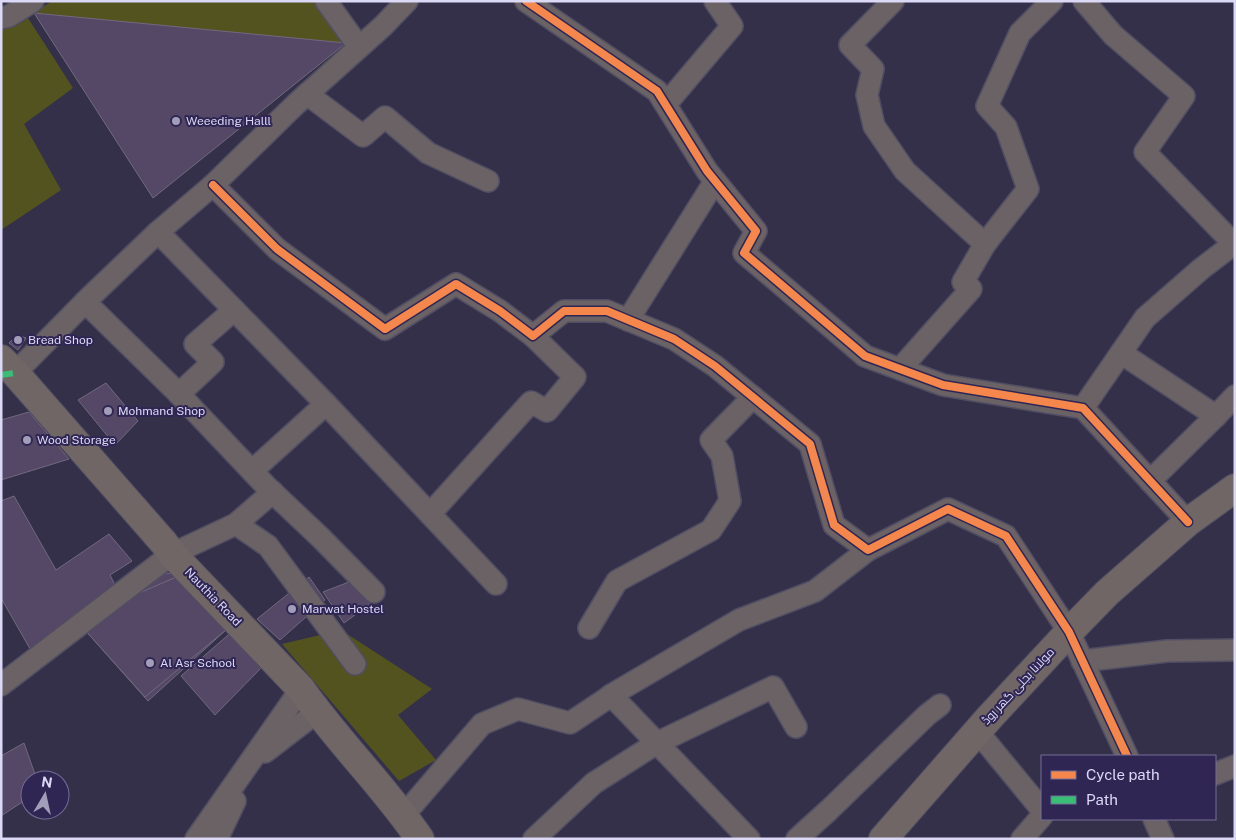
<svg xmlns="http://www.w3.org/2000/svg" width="1236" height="840" viewBox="0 0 1236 840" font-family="'Public Sans',Cairo,sans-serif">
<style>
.green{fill:#53531f}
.building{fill:#554866;stroke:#70697e}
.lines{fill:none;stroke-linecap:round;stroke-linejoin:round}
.street-casing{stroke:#514e63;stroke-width:24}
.secondary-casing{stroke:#514e63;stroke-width:30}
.street{stroke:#6a6265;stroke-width:21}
.secondary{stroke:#706665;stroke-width:28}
.quiet{stroke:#3abd76;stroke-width:6;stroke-dasharray:12 6;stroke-linecap:butt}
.cycleway-casing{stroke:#2f2654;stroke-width:11}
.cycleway{stroke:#f5874c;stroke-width:8}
.poi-dot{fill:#a29eba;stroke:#2f2654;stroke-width:2}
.labels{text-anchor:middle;stroke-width:4;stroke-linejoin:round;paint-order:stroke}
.poi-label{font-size:12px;fill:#dcd9f7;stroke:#2f2654;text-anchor:start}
.street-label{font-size:12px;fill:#dcd9f7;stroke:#2f2654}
</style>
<rect width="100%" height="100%" fill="#35304a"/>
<g class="green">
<polygon points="52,1 315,1 346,43 153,198 34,13"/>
<polygon points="28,18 73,88 24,124 61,190 1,230 1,30"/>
<polygon points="341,630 432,689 398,715 436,760 399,781 282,644"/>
</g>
<g class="building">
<polygon points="34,13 346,43 153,198"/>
<polygon points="17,335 26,338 18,350 9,343"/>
<polygon points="106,383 138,421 115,445 78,400"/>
<polygon points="29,412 69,459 1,480 1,420"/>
<polygon points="14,496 56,570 109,534 132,561 110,575 117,589 33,654 1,598 1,501"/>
<polygon points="166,573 181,575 227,629 148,701 84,629 100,615 107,623 130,597"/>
<polygon points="372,573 382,595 344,623 323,592"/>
<polygon points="181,575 227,629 145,697 84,629 130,597"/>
<polygon points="309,577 325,600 280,640 257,619"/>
<polygon points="235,629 265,664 215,715 181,676"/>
<polygon points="24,743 37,780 30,780 30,797 1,816 1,756"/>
</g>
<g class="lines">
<defs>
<g id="street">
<polyline points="326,1 359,47"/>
<polyline points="526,1 657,91 707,171 756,231 744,253 865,356 943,385 1083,408 1188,522"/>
<polyline points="893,1 850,45 873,69 867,95 874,126 905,171 985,244 963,282 971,289 900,369"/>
<polyline points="1084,1 1113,35 1184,96 1145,152 1234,244"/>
<polyline points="1,18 9,16 33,1"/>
<polyline points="307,94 363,136 385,117 428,153 488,181"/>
<polyline points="666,104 732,26 715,1"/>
<polyline points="213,185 277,249 385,329 456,284 500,311 533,336 564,311 607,311 674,339 715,366 810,444 834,525 868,550 948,509 1006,536 1069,632 1127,756"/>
<polyline points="158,232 326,404 496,584"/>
<polyline points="985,244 1028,189 1006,127 987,106 1020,33 1052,1"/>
<polyline points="85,302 176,391 267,487 321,538 374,592"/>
<polyline points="628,320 715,181"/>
<polyline points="1121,353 1216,416"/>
<polyline points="15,373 90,297 158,232 213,185 296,104 383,26 407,1"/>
<polyline points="179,394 213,362 195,344 234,310"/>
<polyline points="1083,408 1145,318 1201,269 1235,243"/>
<polyline points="252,471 326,404"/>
<polyline points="1150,481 1216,416 1235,396"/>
<polyline points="430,514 531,402 547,411 575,377 533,336"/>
<polyline points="236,524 268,546 355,664"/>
<polyline points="589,628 617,581 711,530 730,501 722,456 711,440 753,397"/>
<polyline points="1082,661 1167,651 1235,650"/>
<polyline points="1,685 172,554 236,524 273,492"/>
<polyline points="611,695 749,839"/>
<polyline points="977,731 1042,810"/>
<polyline points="265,752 317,712"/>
<polyline points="1215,774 1235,766"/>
<polyline points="404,815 482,724 518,709 570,723 618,691 739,620 815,591 868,550"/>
<polyline points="1154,819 1163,839"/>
<polyline points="196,839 301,689"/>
<polyline points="217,839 235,801"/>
<polyline points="534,839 594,783 657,743 773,687 796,727"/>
<polyline points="797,839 829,810 927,715 940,705"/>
<polyline points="1022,839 1042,816"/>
</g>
<g id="secondary">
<path d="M1,359l14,14 149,170 8,11 129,135c37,53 83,97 119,150"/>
<polyline points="883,839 989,718 1069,632 1107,593 1188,522 1235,488"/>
</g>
</defs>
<use href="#street" class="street-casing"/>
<use href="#secondary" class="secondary-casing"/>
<use href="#street" class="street"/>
<use href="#secondary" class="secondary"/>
<polyline class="quiet" points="1,375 15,373"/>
<defs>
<g id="cycleway">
<polyline points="526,1 657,91 707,171 756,231 744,253 865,356 943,385 1083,408 1188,522"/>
<polyline points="213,185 277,249 385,329 456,284 500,311 533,336 564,311 607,311 674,339 715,366 810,444 834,525 868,550 948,509 1006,536 1069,632 1127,756"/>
</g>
</defs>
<use href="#cycleway" class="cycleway-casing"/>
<use href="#cycleway" class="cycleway"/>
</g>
<g class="poi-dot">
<circle cx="176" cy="121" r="5"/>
<circle cx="18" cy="340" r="5"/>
<circle cx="108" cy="411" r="5"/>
<circle cx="27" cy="440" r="5"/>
<circle cx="292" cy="609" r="5"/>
<circle cx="150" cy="663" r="5"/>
</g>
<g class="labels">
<g class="poi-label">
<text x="186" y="125">Weeeding Halll</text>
<text x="28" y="344">Bread Shop</text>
<text x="118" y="415">Mohmand Shop</text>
<text x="37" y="444">Wood Storage</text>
<text x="302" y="613">Marwat Hostel</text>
<text x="160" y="667">Al Asr School</text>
</g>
<g class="street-label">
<text transform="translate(213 597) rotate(46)" y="4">Nauthia Road</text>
<text transform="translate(1018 686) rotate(-47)" y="4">مولانا بجلی گھر روڈ</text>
</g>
</g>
<rect width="1236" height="840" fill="none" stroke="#dcd9f7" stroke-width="5"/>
<rect x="1041" y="755" width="175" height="65" fill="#2f2654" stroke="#746e95"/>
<rect x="1051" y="771" width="25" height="8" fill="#f5874c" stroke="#746e95"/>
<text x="1086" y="780" font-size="15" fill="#dcd9f7">Cycle path</text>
<rect x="1051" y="796" width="25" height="8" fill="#3abd76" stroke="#746e95"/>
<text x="1086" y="805" font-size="15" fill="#dcd9f7">Path</text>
<g transform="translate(45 795) rotate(9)"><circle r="24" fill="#2f2654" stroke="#746e95"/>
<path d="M0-4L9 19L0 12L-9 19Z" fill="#a29eba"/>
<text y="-8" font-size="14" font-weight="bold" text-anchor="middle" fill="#dcd9f7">N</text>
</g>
</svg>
